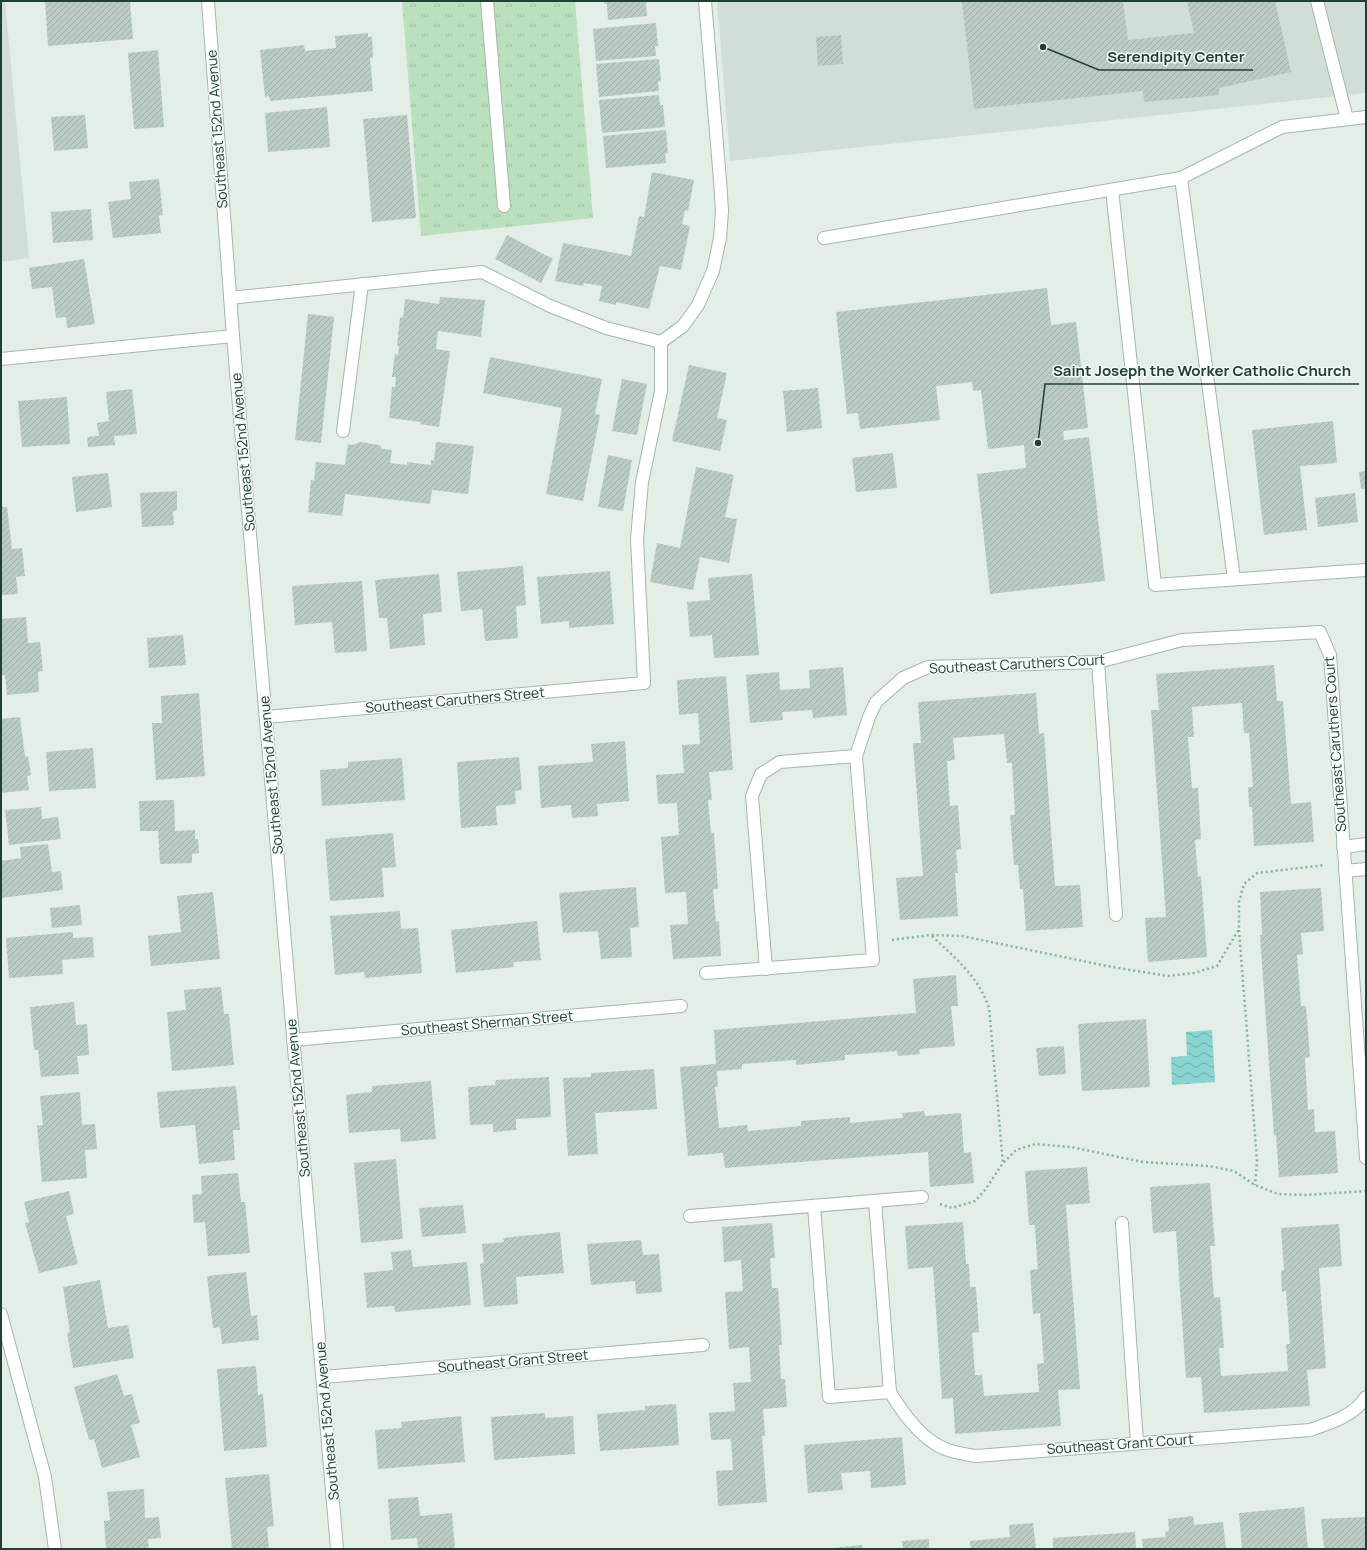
<svg xmlns="http://www.w3.org/2000/svg" width="1367" height="1550" viewBox="0 0 1367 1550" font-family="Manrope,sans-serif">
<style>
.built{fill:#d1ded6}
.grass{fill:url(#grass-tufts)}
.water{fill:url(#water-waves)}
.building{fill:url(#building-hatch)}
.lines{fill:none;stroke-linecap:round;stroke-linejoin:round}
.service-casing{stroke:#a5b6ad;stroke-width:14}
.minor-casing{stroke:#a5b6ad;stroke-width:14}
.path{stroke:#82b39a;stroke-width:2.5;stroke-dasharray:2 3;stroke-linecap:butt}
.service{stroke:#fff;stroke-width:12}
.minor{stroke:#fff;stroke-width:12}
.labels{text-anchor:middle;stroke-width:3;stroke-linejoin:round;paint-order:stroke}
.street-label{font-size:14px;fill:#224032;stroke:#f4faf6}
.leader{fill:none;stroke:#224032;stroke-width:1.5}
.callout-dot{fill:#224032;stroke:#f4faf6;stroke-width:1.5}
.callout-label{font-size:15px;text-anchor:middle;font-weight:bold;fill:#224032;stroke:#f4faf6;stroke-width:3;stroke-linejoin:round;paint-order:stroke}
</style>
<defs>
<pattern id="grass-tufts" width="24" height="20" patternUnits="userSpaceOnUse"><rect width="24" height="20" fill="#bbe0be"/><path d="M3 7l-1-3M5 7V3M7 7l1-3M15 17l-1-3M17 17v-4M19 17l1-3" fill="none" stroke="#a0c1a4"/></pattern>
<pattern id="water-waves" width="16" height="10" patternUnits="userSpaceOnUse"><rect width="16" height="10" fill="#88d5d2"/><path d="M0 5q4-4 8 0t8 0" fill="none" stroke="#6faeab"/></pattern>
<pattern id="building-hatch" width="6" height="6" patternUnits="userSpaceOnUse"><rect width="6" height="6" fill="#bbccc2"/><path d="M-1 1l2-2M0 6l6-6M5 7l2-2" fill="none" stroke="#a0b0a7"/></pattern>
</defs>
<rect width="100%" height="100%" fill="#e3eee7"/>
<g class="built">
<polygon points="1,1 5,1 29,258 1,262"/>
<polygon points="717,1 1366,1 1366,93 730,161"/>
</g>
<polygon class="grass" points="402,1 575,1 593,218 421,236"/>
<polygon class="water" points="1212,1030 1215,1082 1172,1085 1171,1057 1187,1056 1186,1032"/>
<g class="building">
<polygon points="45,1 130,1 133,39 48,46"/>
<polygon points="604,1 646,1 647,16 608,20 607,4 604,4"/>
<polygon points="962,1 1123,1 1128,40 1194,33 1187,1 1275,1 1291,72 1219,88 1219,95 1144,102 1143,91 974,109"/>
<polygon points="656,23 658,46 655,46 656,56 596,61 593,29"/>
<polygon points="368,33 368,37 372,37 373,58 370,58 373,91 270,101 269,96 265,97 260,50 304,45 305,51 336,48 335,36"/>
<polygon points="841,35 843,64 818,66 816,37"/>
<polygon points="158,50 164,127 134,129 128,53"/>
<polygon points="659,59 661,81 658,82 659,91 599,97 596,64"/>
<polygon points="659,95 660,105 663,105 665,127 602,133 599,100"/>
<polygon points="327,107 330,147 268,152 265,113"/>
<polygon points="85,115 88,148 54,151 51,117"/>
<polygon points="407,115 416,218 372,222 363,119"/>
<polygon points="666,130 668,153 665,153 666,163 606,168 603,136"/>
<polygon points="652,172 694,180 688,211 685,210 682,224 690,226 681,270 660,266 649,309 616,302 616,305 599,301 602,286 584,283 583,286 555,281 563,243 631,256 639,216 644,217"/>
<polygon points="159,179 163,215 159,216 161,233 113,238 108,202 131,199 129,182"/>
<polygon points="91,209 93,240 53,243 51,212"/>
<polygon points="507,235 553,259 541,283 495,259"/>
<polygon points="84,259 95,324 67,328 66,317 56,318 52,287 32,289 29,268"/>
<polygon points="1047,288 1051,325 1076,322 1088,428 1063,431 1064,440 1089,437 1105,581 990,594 977,474 1026,468 1024,445 988,449 981,390 973,391 972,382 936,386 940,420 860,429 858,413 847,414 836,312"/>
<polygon points="440,297 485,300 481,337 438,331 436,349 450,351 439,427 420,424 421,422 389,418 392,387 395,387 396,377 392,377 395,354 398,355 399,346 397,346 400,317 403,318 405,299 439,304"/>
<polygon points="308,314 334,317 321,443 295,440"/>
<polygon points="490,357 602,379 595,414 600,415 583,501 546,494 562,408 483,393"/>
<polygon points="689,365 727,373 717,418 727,420 720,451 672,441"/>
<polygon points="622,379 647,384 637,435 612,431"/>
<polygon points="818,388 822,428 787,432 783,391"/>
<polygon points="132,389 137,434 114,436 115,445 88,447 87,437 99,436 97,423 109,421 106,392"/>
<polygon points="67,397 70,444 22,447 18,401"/>
<polygon points="1333,421 1337,463 1300,466 1307,530 1264,535 1252,430"/>
<polygon points="360,442 379,445 382,449 392,450 390,463 407,465 407,462 431,465 431,460 434,461 436,442 474,446 468,494 432,490 430,504 345,494 342,516 308,512 311,480 314,481 316,462 345,465 348,444 353,445"/>
<polygon points="893,453 897,488 856,492 852,458"/>
<polygon points="608,455 632,460 623,511 598,507"/>
<polygon points="696,467 734,475 725,517 737,519 729,563 700,557 693,590 650,582 657,543 680,548"/>
<polygon points="1366,471 1366,489 1361,489 1359,472"/>
<polygon points="108,473 112,507 76,512 72,477"/>
<polygon points="177,491 177,510 173,511 174,525 142,527 140,493"/>
<polygon points="1355,493 1358,522 1318,527 1315,498"/>
<polygon points="1,507 7,507 12,549 22,548 25,576 16,577 18,594 1,595"/>
<polygon points="523,566 526,605 516,606 518,638 485,641 482,609 461,611 457,572"/>
<polygon points="610,571 614,624 569,628 569,621 541,624 537,577"/>
<polygon points="439,574 442,612 423,614 425,645 390,649 387,618 379,618 375,580"/>
<polygon points="752,574 759,655 714,658 712,635 690,637 687,602 710,600 708,578"/>
<polygon points="362,581 367,651 335,653 332,622 295,625 292,586"/>
<polygon points="26,617 28,643 40,642 43,671 38,672 39,692 7,695 5,675 1,675 1,619"/>
<polygon points="183,635 186,665 149,668 147,638"/>
<polygon points="1274,665 1277,701 1283,701 1291,804 1311,802 1314,842 1254,846 1252,807 1249,807 1248,787 1253,787 1249,733 1244,733 1242,703 1192,707 1194,737 1188,737 1192,788 1198,788 1201,839 1195,840 1198,877 1201,876 1207,957 1148,962 1145,918 1166,917 1151,710 1159,710 1156,674"/>
<polygon points="843,667 847,715 813,718 812,710 782,712 783,720 750,723 746,675 779,672 780,690 810,688 809,670"/>
<polygon points="726,676 733,770 709,772 712,800 708,800 711,833 714,833 718,889 713,889 716,922 719,921 721,956 673,959 670,925 688,924 686,892 665,893 661,837 679,835 677,803 658,804 656,775 684,773 682,745 700,744 698,713 679,715 677,680"/>
<polygon points="199,693 205,776 156,780 152,723 162,723 161,696"/>
<polygon points="1036,693 1039,734 1044,733 1055,886 1080,885 1083,927 1026,931 1023,889 1020,889 1018,865 1014,865 1010,815 1015,815 1012,763 1007,763 1004,734 953,738 955,760 947,761 950,806 958,805 961,849 956,850 958,873 955,873 958,916 900,920 896,878 923,876 913,743 921,743 918,702"/>
<polygon points="20,717 25,757 28,756 31,775 27,776 29,790 1,793 1,719"/>
<polygon points="625,741 629,801 597,804 598,816 572,818 571,805 541,808 538,766 593,762 591,744"/>
<polygon points="93,748 96,788 49,791 46,752"/>
<polygon points="519,757 522,790 515,791 516,804 496,806 497,825 461,828 457,762"/>
<polygon points="402,758 405,800 322,806 320,770 348,768 348,762"/>
<polygon points="174,800 175,831 195,830 195,839 198,839 199,853 192,854 192,863 160,864 158,831 140,831 139,801"/>
<polygon points="41,807 42,819 58,817 61,839 9,845 5,810"/>
<polygon points="393,833 396,867 382,868 384,897 330,901 325,839"/>
<polygon points="48,844 52,872 61,871 63,890 1,898 1,861 21,858 20,847"/>
<polygon points="636,887 639,927 630,928 632,957 601,959 598,931 563,933 559,893"/>
<polygon points="1321,888 1324,931 1301,933 1303,954 1297,955 1301,1006 1306,1006 1310,1057 1305,1058 1308,1110 1314,1109 1315,1132 1335,1131 1338,1173 1279,1177 1276,1135 1274,1135 1260,935 1262,935 1260,892"/>
<polygon points="213,892 220,959 151,966 148,936 181,932 177,896"/>
<polygon points="80,905 82,925 52,928 50,908"/>
<polygon points="400,911 401,929 418,928 422,973 365,978 364,972 335,975 330,916"/>
<polygon points="537,921 541,960 513,962 514,967 456,973 451,930"/>
<polygon points="73,932 73,938 93,937 94,957 62,960 63,974 9,978 6,938"/>
<polygon points="956,975 958,1006 951,1006 955,1046 919,1049 920,1054 898,1056 897,1051 845,1055 845,1060 796,1065 796,1060 742,1064 742,1069 717,1071 718,1087 715,1087 719,1128 747,1125 748,1131 801,1126 801,1121 850,1117 850,1123 903,1118 902,1113 924,1111 925,1116 961,1113 964,1153 971,1152 974,1183 930,1187 928,1152 725,1168 723,1153 688,1156 680,1067 716,1064 714,1030 916,1013 913,979"/>
<polygon points="221,987 224,1014 229,1014 234,1065 172,1071 167,1012 186,1010 184,990"/>
<polygon points="74,1002 76,1025 87,1024 89,1055 77,1056 79,1074 41,1077 38,1050 34,1050 30,1007"/>
<polygon points="1146,1019 1150,1087 1082,1091 1078,1024"/>
<polygon points="1064,1046 1066,1074 1039,1076 1036,1048"/>
<polygon points="654,1069 657,1109 595,1113 598,1154 568,1156 563,1078 591,1077 591,1073"/>
<polygon points="549,1077 551,1117 516,1119 516,1130 493,1132 493,1124 470,1125 468,1087 495,1085 496,1080"/>
<polygon points="431,1081 436,1139 401,1142 400,1129 349,1133 346,1095 372,1092 372,1086"/>
<polygon points="236,1086 240,1130 233,1130 235,1160 199,1164 195,1125 160,1128 157,1092"/>
<polygon points="80,1092 82,1125 95,1124 97,1149 85,1150 87,1178 42,1182 37,1126 43,1125 40,1096"/>
<polygon points="396,1159 403,1239 361,1243 354,1163"/>
<polygon points="1087,1167 1090,1203 1066,1205 1080,1389 1058,1390 1061,1426 955,1434 953,1398 942,1399 933,1267 908,1269 905,1226 963,1222 966,1264 969,1264 970,1287 976,1287 979,1332 972,1333 975,1375 982,1375 984,1396 1039,1392 1037,1364 1044,1363 1040,1313 1033,1314 1030,1270 1038,1269 1037,1259 1035,1225 1029,1225 1025,1171"/>
<polygon points="238,1173 241,1202 245,1202 250,1253 208,1256 205,1222 194,1223 192,1195 202,1194 201,1176"/>
<polygon points="1210,1183 1215,1246 1210,1246 1214,1298 1220,1297 1224,1348 1219,1348 1221,1376 1288,1371 1286,1344 1290,1344 1286,1291 1282,1292 1281,1271 1284,1270 1281,1228 1339,1224 1342,1266 1319,1268 1326,1368 1307,1370 1310,1406 1204,1413 1201,1377 1186,1378 1176,1231 1153,1233 1150,1187"/>
<polygon points="69,1191 74,1214 66,1216 78,1264 39,1273 25,1223 29,1222 24,1202"/>
<polygon points="463,1205 466,1233 422,1237 419,1208"/>
<polygon points="772,1223 775,1258 770,1258 772,1288 778,1288 782,1345 779,1345 781,1379 785,1379 787,1407 763,1409 765,1436 762,1436 767,1502 718,1506 716,1471 733,1470 731,1439 711,1440 709,1413 735,1411 733,1383 751,1382 749,1347 729,1349 725,1292 743,1291 741,1260 724,1262 722,1227"/>
<polygon points="560,1232 564,1273 516,1277 518,1304 484,1307 480,1264 484,1263 482,1244 504,1242 503,1238"/>
<polygon points="641,1240 643,1255 659,1254 662,1292 636,1294 635,1281 591,1285 587,1244"/>
<polygon points="411,1250 413,1267 467,1262 471,1305 395,1312 394,1306 367,1308 364,1273 393,1270 391,1252"/>
<polygon points="246,1272 251,1316 257,1315 259,1340 222,1344 220,1327 213,1328 207,1276"/>
<polygon points="100,1280 108,1328 128,1325 134,1358 73,1368 67,1333 70,1332 63,1287"/>
<polygon points="256,1366 258,1395 263,1394 267,1447 224,1451 217,1369"/>
<polygon points="117,1374 124,1396 132,1394 140,1423 131,1425 140,1457 102,1468 94,1439 89,1440 74,1387"/>
<polygon points="676,1404 679,1445 600,1451 597,1414 645,1410 645,1406"/>
<polygon points="545,1413 545,1418 573,1416 575,1454 494,1460 491,1417"/>
<polygon points="461,1416 465,1462 378,1469 375,1430 402,1428 401,1422"/>
<polygon points="902,1437 906,1485 871,1488 870,1471 841,1473 843,1490 808,1493 804,1445"/>
<polygon points="269,1474 274,1526 267,1527 269,1549 232,1549 225,1478"/>
<polygon points="144,1489 145,1518 159,1517 161,1538 148,1539 149,1549 106,1549 104,1521 110,1520 107,1492"/>
<polygon points="418,1497 420,1516 452,1513 455,1549 418,1549 417,1538 391,1540 388,1499"/>
<polygon points="1304,1507 1308,1549 1242,1549 1239,1513"/>
<polygon points="1193,1516 1194,1525 1223,1522 1226,1549 1143,1549 1142,1539 1166,1537 1165,1532 1169,1531 1168,1519"/>
<polygon points="1366,1517 1366,1549 1324,1549 1321,1519"/>
<polygon points="1033,1523 1036,1549 971,1549 970,1541 1010,1537 1009,1525"/>
<polygon points="1135,1532 1136,1549 1053,1549 1053,1538"/>
<polygon points="929,1539 929,1549 903,1549 902,1541"/>
<polygon points="862,1545 863,1549 831,1549 831,1548"/>
</g>
<g class="lines">
<defs>
<g id="service">
<polyline points="487,1 504,206"/>
<polyline points="1317,1 1347,119"/>
<polyline points="1181,178 1234,579"/>
<polyline points="1112,190 1155,585 1366,570"/>
<polyline points="824,238 1181,178 1282,127 1366,117"/>
<polyline points="230,298 482,272 550,306 606,328 661,342"/>
<polyline points="1,359 233,336"/>
<polyline points="343,431 362,284"/>
<polyline points="1098,662 1116,915"/>
<polyline points="644,683 637,539 642,482 661,391 661,342 683,326 698,305 713,271 720,238 722,211 720,180 705,1"/>
<polyline points="1343,847 1366,844"/>
<polyline points="1345,871 1366,869"/>
<polyline points="766,969 752,796 761,774 780,762 856,756"/>
<polyline points="706,973 873,960 856,756 869,717 876,702 903,678 928,667 1098,662 1182,640 1320,632 1330,655 1366,1158"/>
<polyline points="814,1206 829,1397 890,1392 875,1201"/>
<polyline points="690,1216 922,1197"/>
<polyline points="1122,1223 1137,1443"/>
<path d="M890,1392c12,20 31,46 53,56 10,5 22,6 33,8l334,-26c20,-7 44,-14 56,-33"/>
</g>
<g id="minor">
<polyline points="208,1 233,336 337,1549"/>
<polyline points="266,717 644,683"/>
<polyline points="293,1040 681,1006"/>
<polyline points="1,1314 45,1477 55,1549"/>
<polyline points="323,1377 703,1345"/>
</g>
</defs>
<use href="#service" class="service-casing"/>
<use href="#minor" class="minor-casing"/>
<g class="path">
<polyline points="1239,930 1257,1161 1255,1185"/>
<path d="M932,936c24,23 46,40 57,72l14,155"/>
<polyline points="892,940 931,935 962,936 1112,967 1168,976 1194,973 1217,966 1239,929 1239,902 1244,884 1257,873 1325,865"/>
<polyline points="940,1204 952,1208 975,1201 985,1190 1003,1163 1016,1150 1035,1144 1071,1147 1143,1162 1209,1166 1234,1171 1255,1185 1278,1194 1305,1195 1366,1191"/>
</g>
<use href="#service" class="service"/>
<use href="#minor" class="minor"/>
</g>
<g class="labels">
<g class="street-label">
<text transform="translate(217 129) rotate(-94)" y="5">Southeast 152nd Avenue</text>
<text transform="translate(243 452) rotate(-95)" y="5">Southeast 152nd Avenue</text>
<text transform="translate(1017 664) rotate(-3)" y="5">Southeast Caruthers Court</text>
<text transform="translate(455 700) rotate(-5)" y="5">Southeast Caruthers Street</text>
<text transform="translate(1335 744) rotate(-94)" y="5">Southeast Caruthers Court</text>
<text transform="translate(271 775) rotate(-95)" y="5">Southeast 152nd Avenue</text>
<text transform="translate(487 1023) rotate(-5)" y="5">Southeast Sherman Street</text>
<text transform="translate(298 1098) rotate(-95)" y="5">Southeast 152nd Avenue</text>
<text transform="translate(513 1361) rotate(-5)" y="5">Southeast Grant Street</text>
<text transform="translate(327 1421) rotate(-95)" y="5">Southeast 152nd Avenue</text>
<text transform="translate(1120 1444) rotate(-4)" y="5">Southeast Grant Court</text>
</g>
</g>
<path class="leader" d="M1043 47L1099 70H1253M1038 443L1045 384H1359"/>
<g class="callout-dot">
<circle cx="1043" cy="47" r="4"/>
<circle cx="1038" cy="443" r="4"/>
</g>
<g class="callout-label">
<text x="1176" y="62">Serendipity Center</text>
<text x="1202" y="376">Saint Joseph the Worker Catholic Church</text>
</g>
<rect width="1367" height="1550" fill="none" stroke="#224032" stroke-width="4"/>
</svg>
